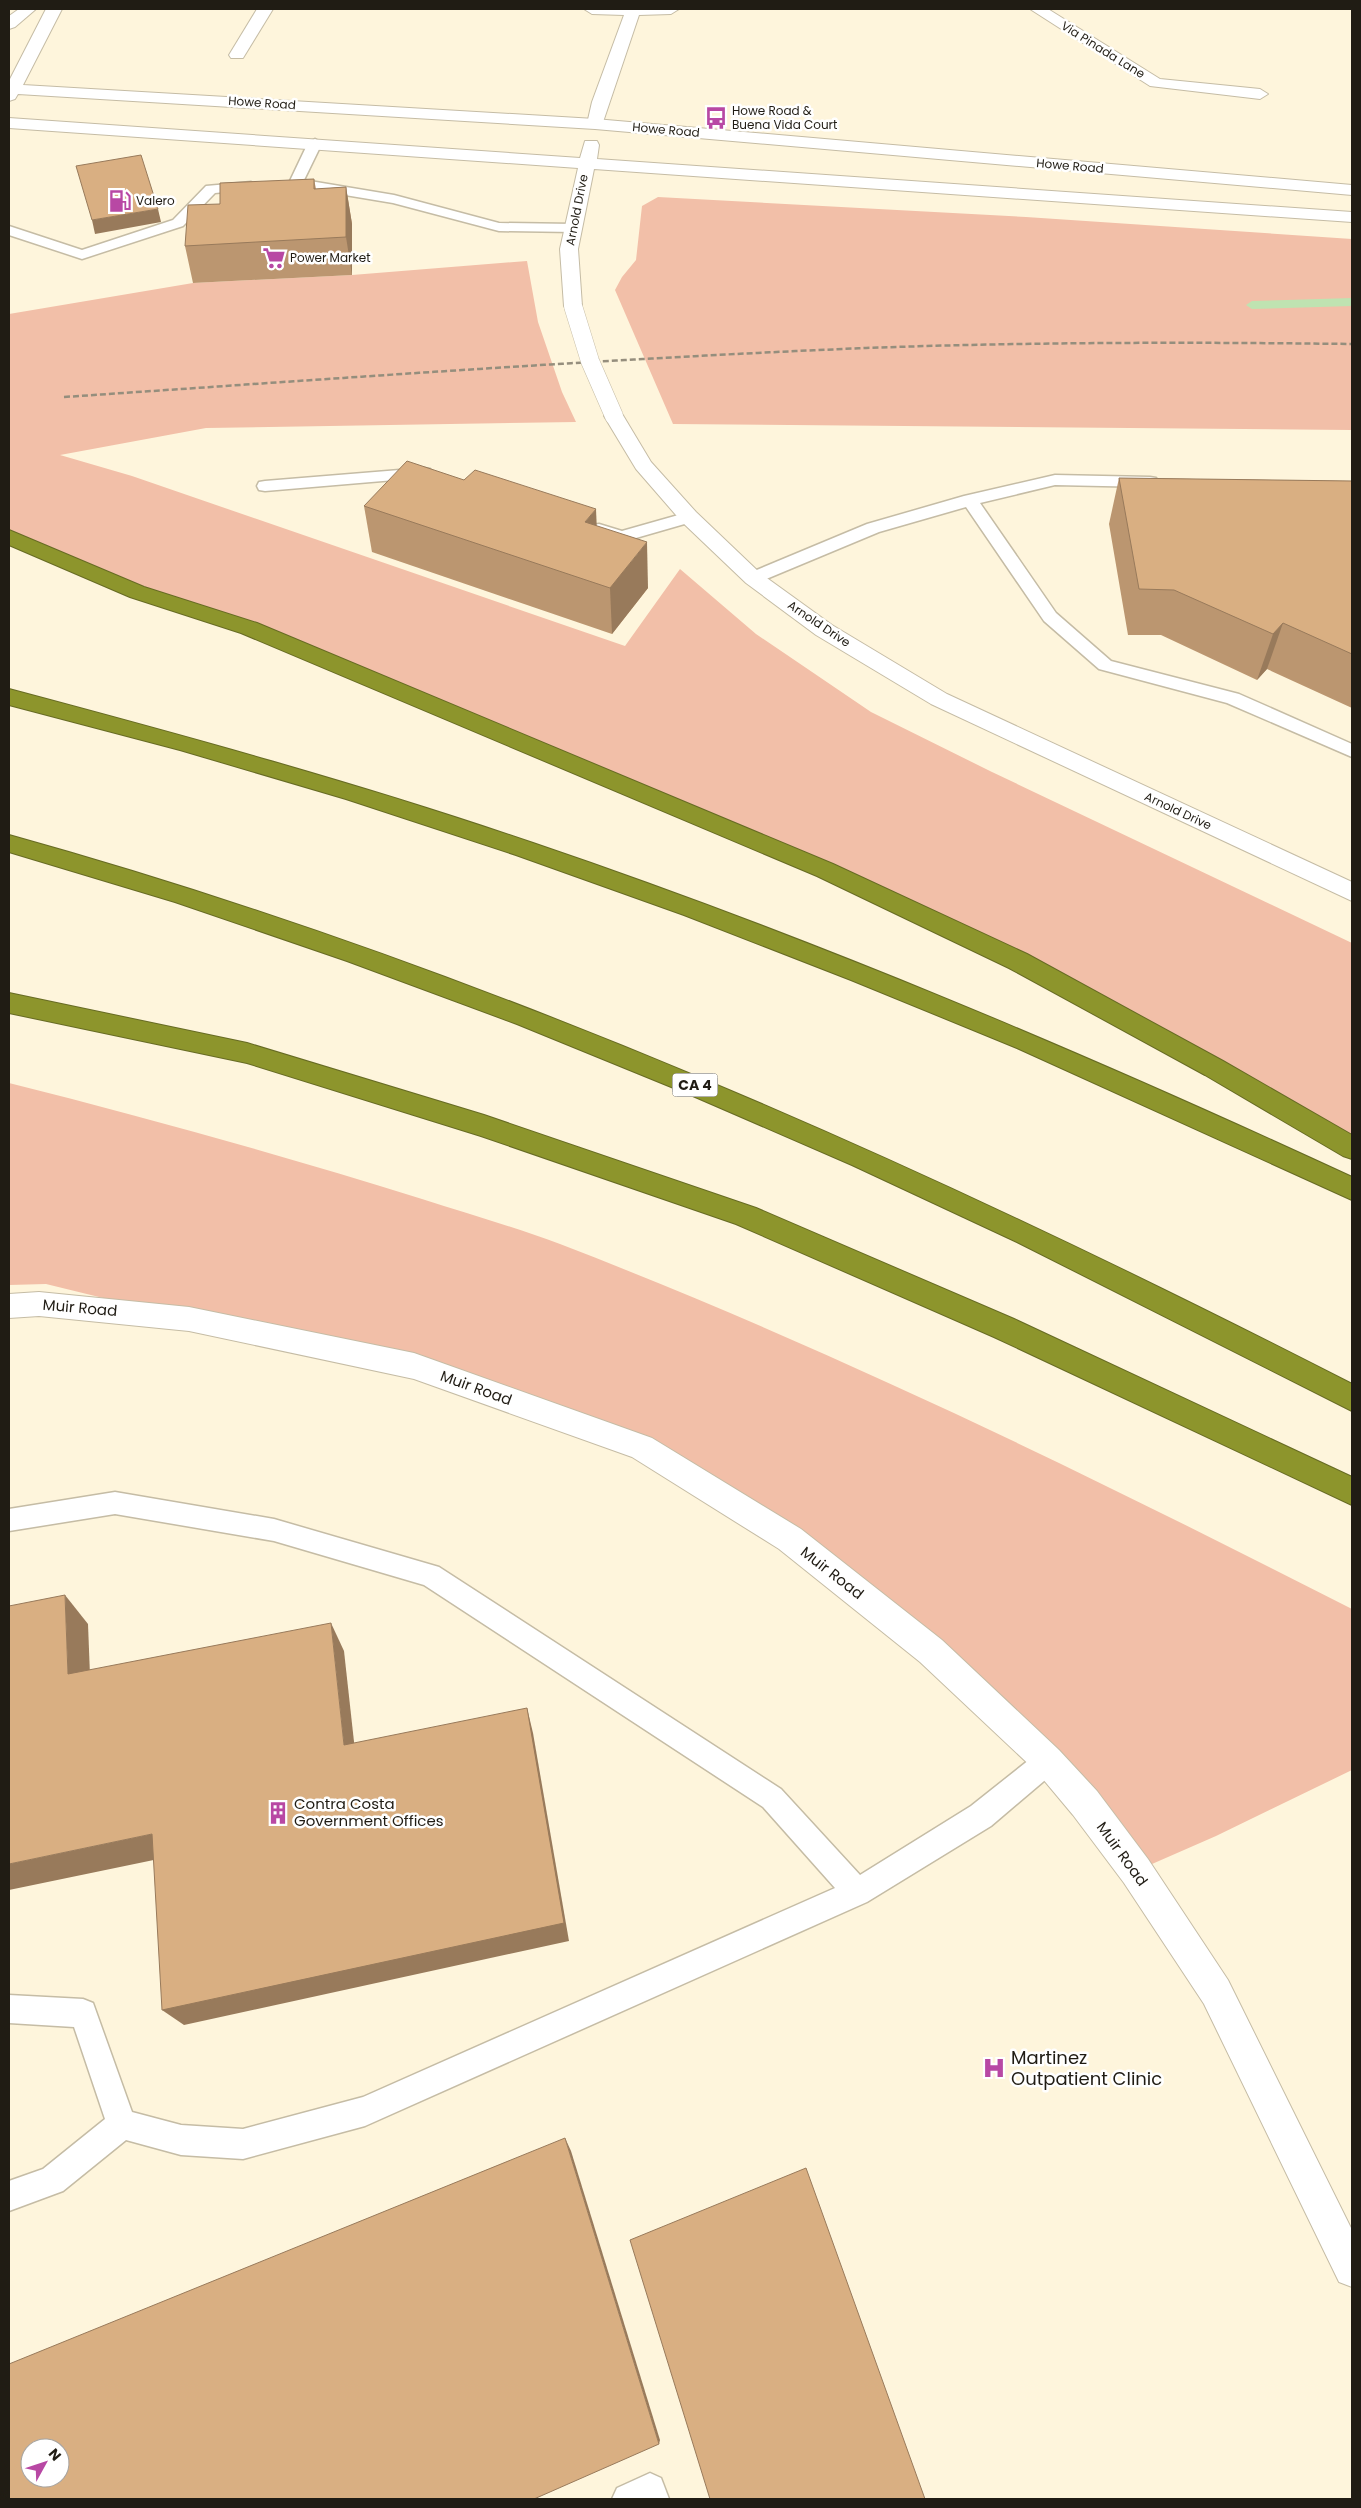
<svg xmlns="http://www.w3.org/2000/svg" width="1361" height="2508" viewBox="0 0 1361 2508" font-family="Poppins,sans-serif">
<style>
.green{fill:#f2bfa8}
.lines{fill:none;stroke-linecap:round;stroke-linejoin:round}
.stream{fill:#bfe3b1;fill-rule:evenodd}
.service-casing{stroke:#c5bca5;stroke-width:3}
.minor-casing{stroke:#c5bca5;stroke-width:2}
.tertiary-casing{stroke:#c5bca5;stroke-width:2}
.motorway-casing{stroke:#676b24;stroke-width:2}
.service{fill:#fff;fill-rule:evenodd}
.minor{fill:#fff;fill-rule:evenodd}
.tertiary{fill:#fff;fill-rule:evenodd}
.motorway{fill:#8d952c;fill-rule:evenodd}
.rail{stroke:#958e7d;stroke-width:2.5;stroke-dasharray:6 3;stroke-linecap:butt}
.tertiary-bridge-casing{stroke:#c5bca5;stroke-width:19;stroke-linecap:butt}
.tertiary-bridge{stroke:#fff;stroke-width:18}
.wall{fill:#bb9670}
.shaded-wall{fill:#987a5b}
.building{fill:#d9af82;stroke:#987a5b;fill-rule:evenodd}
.labels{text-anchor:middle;stroke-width:5;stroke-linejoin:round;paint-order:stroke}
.far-street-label{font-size:12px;fill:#201c14;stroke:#fff}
.far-poi-label{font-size:12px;fill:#201c14;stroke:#fff;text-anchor:start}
.shield{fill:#fff;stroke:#63605a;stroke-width:1}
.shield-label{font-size:14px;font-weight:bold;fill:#201c14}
.street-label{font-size:15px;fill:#201c14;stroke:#fff}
.poi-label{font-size:15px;fill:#201c14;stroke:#fff;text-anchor:start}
.near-poi-label{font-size:18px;fill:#201c14;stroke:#fff;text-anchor:start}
</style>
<rect width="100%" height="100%" fill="#fef5dc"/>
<g class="green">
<polygon points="658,197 1026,217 1352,239 1352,430 673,424 615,290 622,277 636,260 642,206"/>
<polygon points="527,261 538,322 562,392 576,422 206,428 60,455 132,476 625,646 680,569 756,634 871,712 992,772 1352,943 1352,1148 1018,961 249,628 137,592 9,537 9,314 193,283 352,275"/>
<path d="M9,1083c139,35 276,73 413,116 46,15 93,28 138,45 272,105 533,233 792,365v161l-136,66 -80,35 -205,-220 -289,-204 -228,-81 -225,-47 -143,-35 -37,1z"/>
</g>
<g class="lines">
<polygon class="stream" points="1352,298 1352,306 1252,309 1246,305 1252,301"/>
<defs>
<g id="service">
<polygon points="315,139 322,143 304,180 394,195 499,223 574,224 581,228 574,232 499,231 393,203 291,186 289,183 308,143"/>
<polygon points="251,182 258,186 256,189 215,193 183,226 82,259 9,235 9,226 82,250 173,220 206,186"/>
<polygon points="424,468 430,469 432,473 430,477 265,491 259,490 257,486 259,482 265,481"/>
<polygon points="1055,475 1150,477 1156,478 1158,482 1156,486 1150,487 1055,485 980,503 1056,613 1111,661 1239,694 1352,744 1352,757 1227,703 1099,669 1044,621 966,507 879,532 759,582 747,582 744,578 747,574 867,524 964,496"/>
<polygon points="689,512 695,513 697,517 695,521 622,542 593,533 591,529 593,525 599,524 622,531"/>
<polygon points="115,1492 274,1519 439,1567 781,1789 860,1875 971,1806 1039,1752 1048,1748 1057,1752 1061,1761 1057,1770 991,1826 867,1902 365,2126 243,2159 181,2155 126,2140 63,2191 9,2211 9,2181 43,2169 105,2119 74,2027 9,2023 9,1995 83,1999 93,2003 132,2112 181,2125 243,2129 363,2097 835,1888 763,1807 424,1585 274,1541 115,1514 9,1531 9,1509"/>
<polygon points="650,2473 661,2478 669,2499 612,2499 617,2488"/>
</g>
<g id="minor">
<polygon points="257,9 273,9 243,58 231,58 229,55"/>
<polygon points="584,9 679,9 671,14 639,15 601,128 589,128 587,124 592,102 624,15 592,14"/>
<polygon points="1030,9 1048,9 1160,79 1260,89 1268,94 1260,99 1150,86"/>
</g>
<g id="tertiary">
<polygon points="19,9 36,9 15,27 9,29 9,16"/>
<polygon points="46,9 62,9 23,85 595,119 1352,185 1352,195 595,129 18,94 15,99 9,101 9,81"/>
<polygon points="9,118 580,158 585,141 597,141 599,145 597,159 1352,212 1352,222 594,169 578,249 582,306 580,310 566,310 564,306 560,249 578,168 9,128"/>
<polygon points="614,410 621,412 651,462 696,512 760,573 832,625 947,694 1352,882 1352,901 931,704 816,635 746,583 682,522 636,469 604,416 607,412"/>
<polygon points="39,1292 189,1307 414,1353 652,1438 801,1529 942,1640 1059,1750 1097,1791 1148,1859 1228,1980 1352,2230 1352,2287 1339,2282 1204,2004 1124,1883 1073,1815 1037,1772 920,1662 779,1549 632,1457 414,1379 189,1331 39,1316 9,1318 9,1294"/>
</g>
<g id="motorway">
<polygon points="9,530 144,587 257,623 833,864 1027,954 1223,1061 1352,1135 1352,1159 1343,1156 1205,1075 1009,968 817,876 241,633 130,597 9,545"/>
<path d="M9,689c176,47 352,95 524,154 280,95 551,210 819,334v23l-335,-152 -166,-68 -167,-65 -168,-60 -170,-56 -166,-49 -171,-45z"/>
<path d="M9,835c468,130 912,328 1343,549v27l-335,-169 -165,-77 -166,-72 -169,-69 -170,-63 -172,-59 -166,-50z"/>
<polygon points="9,993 247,1043 484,1115 756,1208 1014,1319 1352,1477 1352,1505 994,1337 736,1224 481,1136 247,1063 9,1013"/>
</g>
</defs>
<use href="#service" class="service-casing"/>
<use href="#minor" class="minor-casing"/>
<use href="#tertiary" class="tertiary-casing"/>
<use href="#motorway" class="motorway-casing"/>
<use href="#service" class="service"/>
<use href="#minor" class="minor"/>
<use href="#tertiary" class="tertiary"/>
<use href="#motorway" class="motorway"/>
<path class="rail" d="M64,397c267,-18 534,-38 802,-49 162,-6 324,-6 486,-4"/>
<defs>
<polyline id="tertiary-bridge" points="573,306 590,361 614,416"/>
</defs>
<use href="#tertiary-bridge" class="tertiary-bridge-casing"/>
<use href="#tertiary-bridge" class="tertiary-bridge"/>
</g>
<g class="wall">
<polygon points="314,179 316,189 346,187 352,224 352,275 193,283 185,246 220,204"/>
<polygon points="1119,478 1352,481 1352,708 1267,669 1257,680 1161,635 1128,635 1109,524"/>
<polygon points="364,506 597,526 648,588 612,634 372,552"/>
</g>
<g class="shaded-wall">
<polygon points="346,187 352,224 352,275 346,237"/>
<polygon points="158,209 161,222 95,234 92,220"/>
<polygon points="596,509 598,555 585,522"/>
<polygon points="647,542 648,588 612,634 610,588"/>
<polygon points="1283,623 1267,669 1257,680 1273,634"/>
<polygon points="65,1595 88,1624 91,1701 68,1674"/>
<polygon points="331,1623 344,1651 357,1769 344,1745"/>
<polygon points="527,1708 533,1733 569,1941 184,2025 162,2010"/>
<polygon points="152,1834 173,1856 9,1890 9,1864"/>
<polygon points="565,2138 571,2151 660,2440 659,2444"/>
</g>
<g class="building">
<polygon points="141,155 158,209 92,220 76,166"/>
<polygon points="314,179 314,189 346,187 346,237 185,246 188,205 220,204 220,183"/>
<polygon points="407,461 464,480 475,470 596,509 585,522 647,542 610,588 364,506"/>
<polygon points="1119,478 1352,481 1352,654 1283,623 1273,634 1174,590 1139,589"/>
<polygon points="65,1595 68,1674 331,1623 344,1745 527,1708 564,1923 162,2010 152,1834 9,1864 9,1606"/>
<path d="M565,2138l94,306 -125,55h-525v-135zM30,2448h30v30h-30z"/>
<polygon points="806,2168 925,2499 710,2499 630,2240"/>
</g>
<defs>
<symbol id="bus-bare" viewBox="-9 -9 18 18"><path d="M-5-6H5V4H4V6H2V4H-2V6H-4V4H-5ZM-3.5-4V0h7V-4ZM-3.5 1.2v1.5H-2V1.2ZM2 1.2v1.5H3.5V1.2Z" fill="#b848a4" stroke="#fff" stroke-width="2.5" paint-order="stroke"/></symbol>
<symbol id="fuel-bare" viewBox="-9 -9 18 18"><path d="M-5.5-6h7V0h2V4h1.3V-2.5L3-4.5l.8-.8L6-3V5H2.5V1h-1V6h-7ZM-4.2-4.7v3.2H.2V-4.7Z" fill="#b848a4" stroke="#fff" stroke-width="2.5" paint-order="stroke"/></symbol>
<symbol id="supermarket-bare" viewBox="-9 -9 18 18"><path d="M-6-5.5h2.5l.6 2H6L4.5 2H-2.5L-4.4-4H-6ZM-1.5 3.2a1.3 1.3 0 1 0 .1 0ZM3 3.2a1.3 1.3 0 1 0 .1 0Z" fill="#b848a4" stroke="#fff" stroke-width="2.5" paint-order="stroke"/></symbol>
<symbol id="building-bare" viewBox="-9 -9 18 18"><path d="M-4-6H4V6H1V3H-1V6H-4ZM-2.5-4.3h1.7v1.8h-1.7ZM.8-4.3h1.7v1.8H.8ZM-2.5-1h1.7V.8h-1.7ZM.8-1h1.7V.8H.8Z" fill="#b848a4" stroke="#fff" stroke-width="2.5" paint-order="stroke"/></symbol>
<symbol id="hospital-bare" viewBox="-9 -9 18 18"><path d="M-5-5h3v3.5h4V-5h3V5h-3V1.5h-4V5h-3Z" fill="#b848a4" stroke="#fff" stroke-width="2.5" paint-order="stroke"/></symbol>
</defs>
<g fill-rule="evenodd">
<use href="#bus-bare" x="700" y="102" width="32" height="32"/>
<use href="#fuel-bare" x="104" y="185" width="32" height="32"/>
<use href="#supermarket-bare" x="258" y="242" width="32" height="32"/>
<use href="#building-bare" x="262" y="1797" width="32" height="32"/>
<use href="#hospital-bare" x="978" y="2052" width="32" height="32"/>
</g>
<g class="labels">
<g class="far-street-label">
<text transform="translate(1103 50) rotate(32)" y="4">Via Pinada Lane</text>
<text transform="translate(262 103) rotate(4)" y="4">Howe Road</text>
<text transform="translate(666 130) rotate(5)" y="4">Howe Road</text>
<text transform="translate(1070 166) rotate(5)" y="4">Howe Road</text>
<text transform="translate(577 210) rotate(-79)" y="4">Arnold Drive</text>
<text transform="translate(819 624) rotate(34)" y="4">Arnold Drive</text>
<text transform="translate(1178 811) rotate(25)" y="4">Arnold Drive</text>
</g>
<g class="far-poi-label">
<text x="732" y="115">Howe Road &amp;<tspan x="732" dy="14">Buena Vida Court</tspan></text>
<text x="136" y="205">Valero</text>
<text x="290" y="262">Power Market</text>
</g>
<rect class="shield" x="672.5" y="1073.5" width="45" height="23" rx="4"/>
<g class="shield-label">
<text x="695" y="1090">CA 4</text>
</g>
<g class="street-label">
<text transform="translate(80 1308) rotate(5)" y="5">Muir Road</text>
<text transform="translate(476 1388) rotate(20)" y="5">Muir Road</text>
<text transform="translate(832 1573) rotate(38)" y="5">Muir Road</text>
<text transform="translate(1122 1854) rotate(54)" y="5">Muir Road</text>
</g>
<g class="poi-label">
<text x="294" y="1809">Contra Costa<tspan x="294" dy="17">Government Offices</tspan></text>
</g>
<g class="near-poi-label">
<text x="1011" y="2064">Martinez<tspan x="1011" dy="21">Outpatient Clinic</tspan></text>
</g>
</g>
<rect width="1361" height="2508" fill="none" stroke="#201c14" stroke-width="20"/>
<g transform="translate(45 2463) rotate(50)"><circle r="24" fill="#ffffff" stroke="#a6a4a1"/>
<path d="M0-4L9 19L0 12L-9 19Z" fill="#b848a4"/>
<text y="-8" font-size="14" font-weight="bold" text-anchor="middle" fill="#201c14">N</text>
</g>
</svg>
